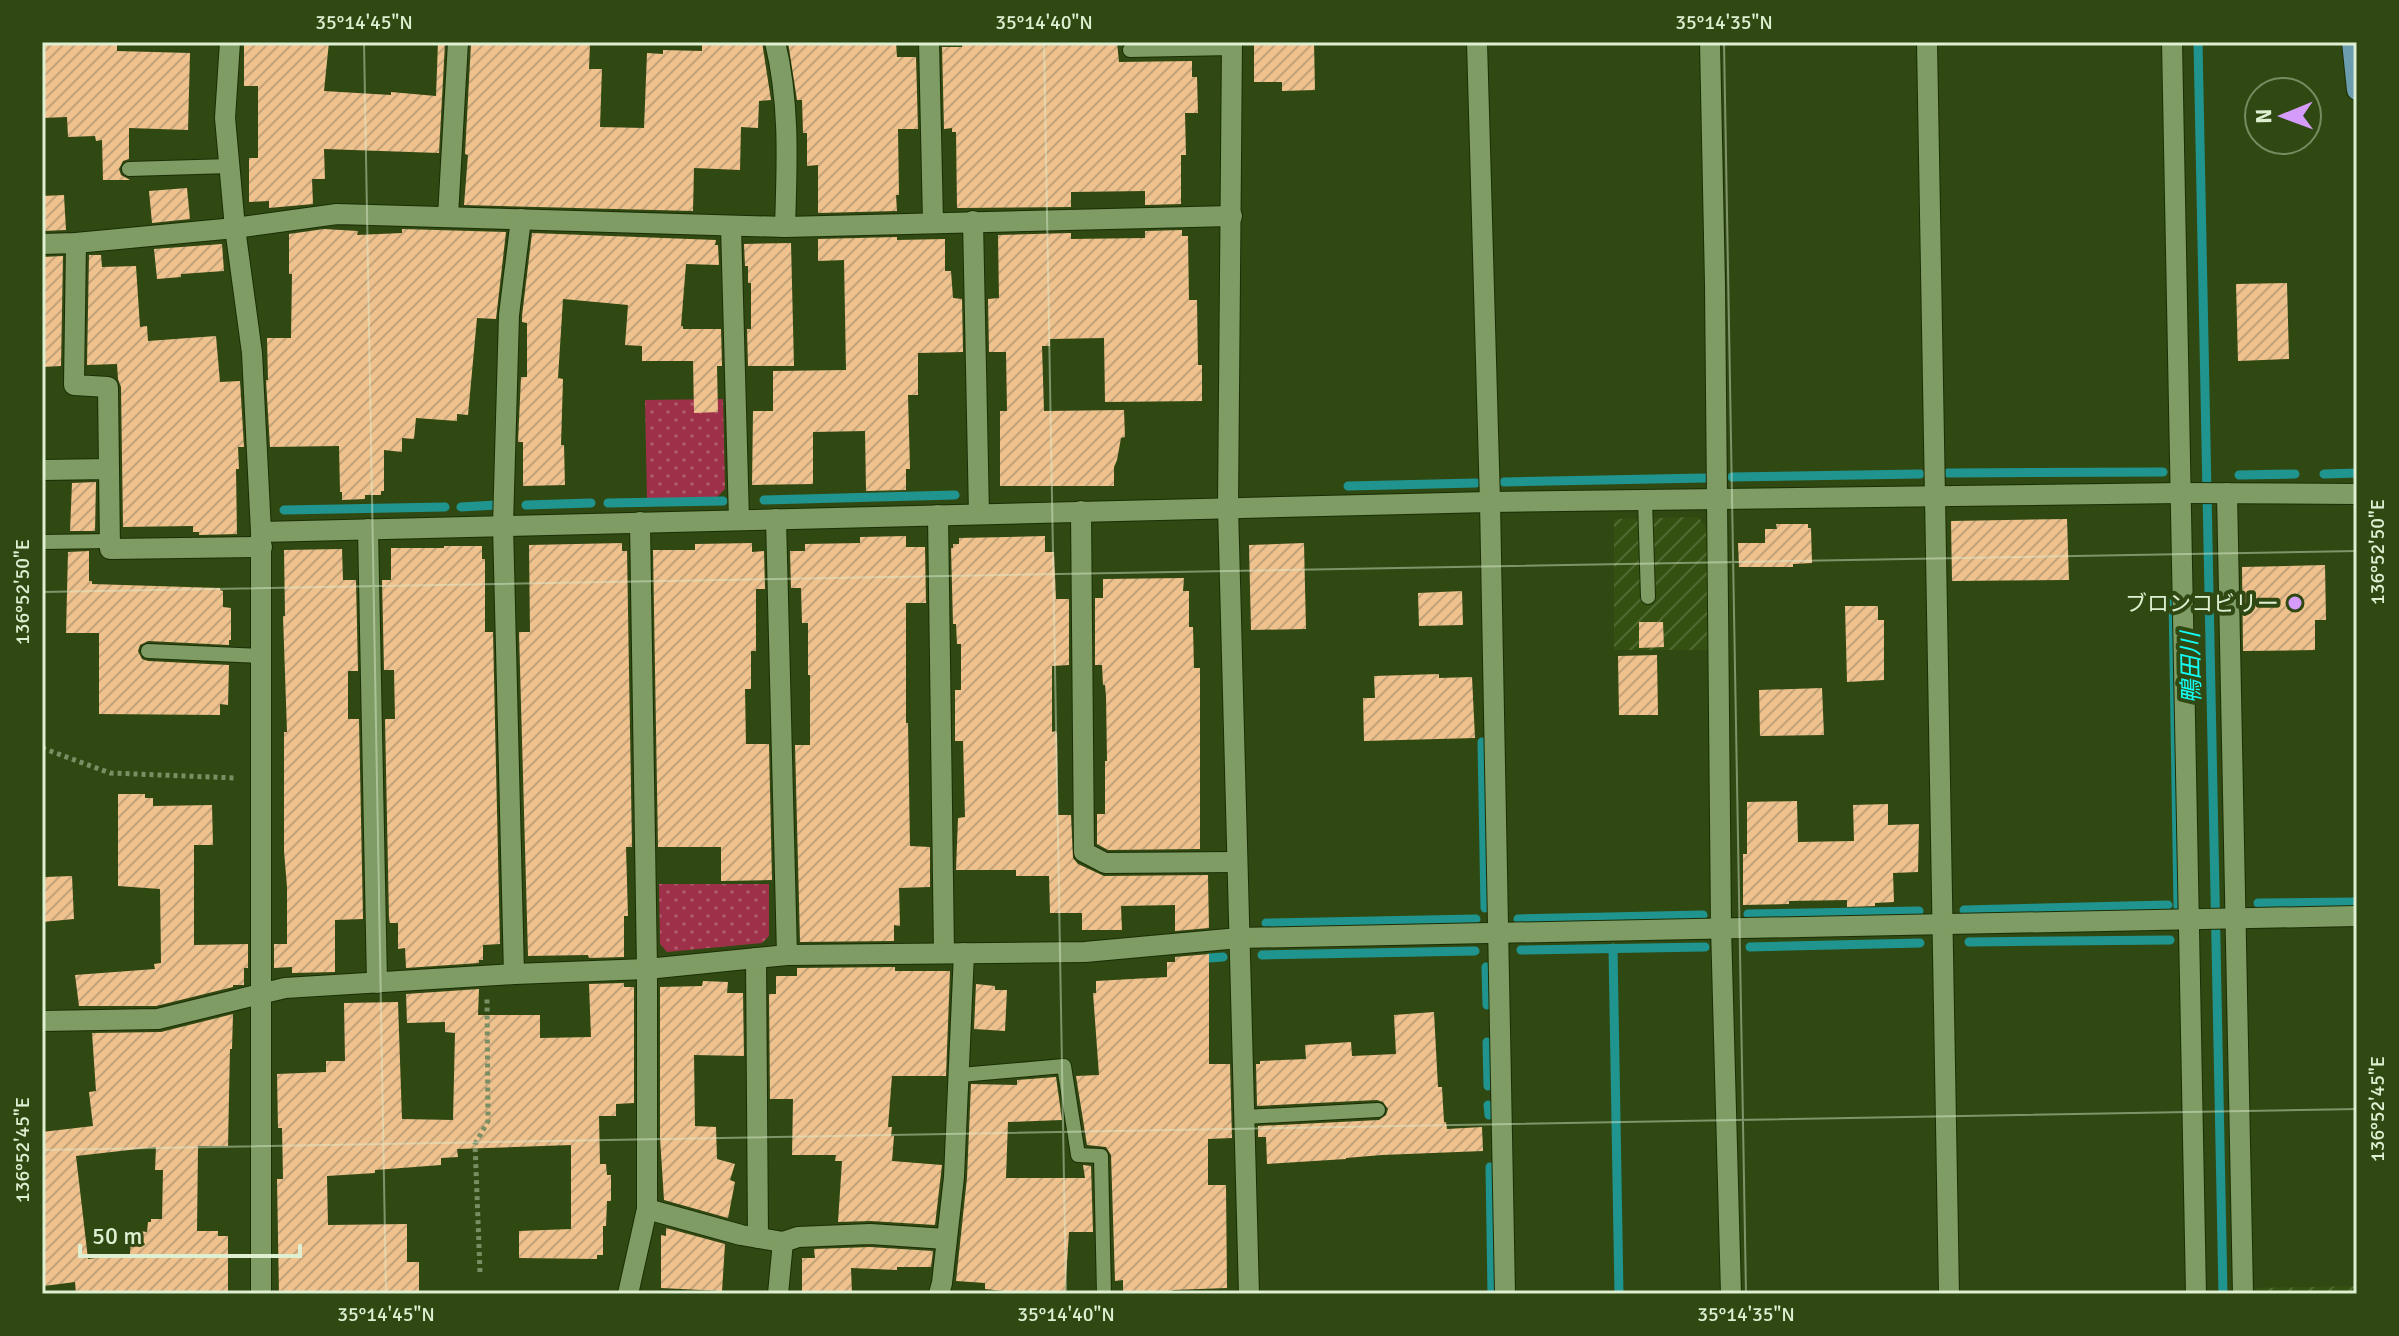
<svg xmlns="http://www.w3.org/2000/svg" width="2399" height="1336" viewBox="0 0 2399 1336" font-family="Signika,'Noto Sans JP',sans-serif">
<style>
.industrial{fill:url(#industrial-furrows)}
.park{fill:url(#park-dots)}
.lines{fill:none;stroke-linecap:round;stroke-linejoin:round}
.stream{stroke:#209590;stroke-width:9}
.building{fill:url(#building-hatch);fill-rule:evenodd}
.service-casing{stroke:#1b2e04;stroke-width:16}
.minor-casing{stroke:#1b2e04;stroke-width:22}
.tertiary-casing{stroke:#1b2e04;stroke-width:22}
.primary-casing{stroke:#1b2e04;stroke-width:22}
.path{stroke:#798e62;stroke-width:5;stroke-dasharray:4 4;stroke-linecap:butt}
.service{stroke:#7f9c64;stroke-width:14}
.minor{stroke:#7f9c64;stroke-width:20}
.tertiary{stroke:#7f9c64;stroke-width:20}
.primary{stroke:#6c9dae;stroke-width:20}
.ticks{fill:none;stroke:#dfefd2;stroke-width:2;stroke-opacity:0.45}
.poi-dot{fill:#d59cfb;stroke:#304913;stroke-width:3}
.labels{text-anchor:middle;stroke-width:8;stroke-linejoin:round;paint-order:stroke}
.poi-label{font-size:22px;fill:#dfefd2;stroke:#304913;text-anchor:end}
.water-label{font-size:24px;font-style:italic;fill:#13fef7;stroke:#304913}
.neatline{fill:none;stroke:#dfefd2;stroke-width:3}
.ticks-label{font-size:20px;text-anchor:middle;fill:#dfefd2}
</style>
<defs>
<pattern id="industrial-furrows" width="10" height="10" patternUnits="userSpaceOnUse" patternTransform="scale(2)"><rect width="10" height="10" fill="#345111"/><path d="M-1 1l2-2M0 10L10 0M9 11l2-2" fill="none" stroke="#516a33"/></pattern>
<pattern id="park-dots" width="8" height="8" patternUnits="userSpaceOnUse" patternTransform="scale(2)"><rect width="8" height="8" fill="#9e3149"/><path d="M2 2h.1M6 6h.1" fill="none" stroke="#af596b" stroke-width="1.8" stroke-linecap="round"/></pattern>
<pattern id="building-hatch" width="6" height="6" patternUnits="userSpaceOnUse" patternTransform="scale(2)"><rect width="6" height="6" fill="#eec18d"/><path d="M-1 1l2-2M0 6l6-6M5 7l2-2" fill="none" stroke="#c3a37a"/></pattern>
</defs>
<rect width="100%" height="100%" fill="#304913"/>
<g class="industrial">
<polygon points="1698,517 1708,529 1708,650 1614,650 1614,519"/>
<polygon points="2357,1286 2357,1294 2256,1294 2256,1288"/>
</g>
<g class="park">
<polygon points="723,399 725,489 717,497 647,499 645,400"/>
<polygon points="659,884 769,884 769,936 762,943 667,952 660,944"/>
</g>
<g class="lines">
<g class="stream">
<polyline points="2198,42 2223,1294"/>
<polyline points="1948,473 2163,472"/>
<polyline points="2324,474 2357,473"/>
<polyline points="2239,475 2295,474"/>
<polyline points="1732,477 1920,474"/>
<polyline points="1504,482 1705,478"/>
<polyline points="1348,486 1476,483"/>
<polyline points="764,500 955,495"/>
<polyline points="608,503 723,501"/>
<polyline points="526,505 591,503"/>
<polyline points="461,507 496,505"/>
<polyline points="284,510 445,507"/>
<polyline points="2173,599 2178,907"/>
<polyline points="1482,742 1485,908"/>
<polyline points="2258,903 2357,902"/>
<polyline points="1964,910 2168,905"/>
<polyline points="1748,914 1919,911"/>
<polyline points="1518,919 1703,915"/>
<polyline points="1266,923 1476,919"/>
<polyline points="1969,942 2170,940"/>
<polyline points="1750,947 1920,943"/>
<polyline points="1613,948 1619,1294"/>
<polyline points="1521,950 1705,947"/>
<polyline points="1262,955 1475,951"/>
<polyline points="1209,958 1223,957"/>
<polyline points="1486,967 1487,1005"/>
<polyline points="1487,1042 1488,1086"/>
<polyline points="1488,1105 1489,1115"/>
<polyline points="1490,1167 1492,1294"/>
</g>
</g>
<g class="building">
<polygon points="42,42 117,42 117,51 190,53 188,130 129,128 129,159 123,161 119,169 121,175 130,180 103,180 102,140 96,141 95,136 68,137 67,117 42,118"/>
<polygon points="244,42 329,42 324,91 391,95 391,92 436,96 438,42 445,43 439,153 324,149 325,179 312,179 313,204 269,208 269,201 249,202 249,158 258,158 258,86 244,86"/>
<polygon points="484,42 590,43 589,69 602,69 600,127 644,128 647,53 663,54 663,50 702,51 702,42 762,42 771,100 759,101 758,128 741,127 740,170 694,168 693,211 464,205 468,155 465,154 471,44 484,44"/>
<polygon points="788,42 896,42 897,57 916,57 918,129 898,129 899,195 896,195 897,211 818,213 818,165 807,166 807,133 803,133 802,100 797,100"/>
<polygon points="962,42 985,42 985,45 1117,42 1119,62 1192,61 1192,77 1197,77 1198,113 1185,113 1186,155 1181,155 1181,204 1145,205 1145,191 1071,192 1071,207 957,208 956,132 952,132 952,128 944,129 942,47 962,47"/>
<polygon points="1254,42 1314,42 1315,90 1282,91 1282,82 1254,82"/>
<polygon points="187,188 190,219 152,223 149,191"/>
<polygon points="64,195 66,230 42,231 42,196"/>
<polygon points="324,229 358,231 357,235 402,233 402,229 506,232 496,319 477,318 468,415 457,414 457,421 416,418 414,439 402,438 402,452 384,450 384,491 381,491 381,495 365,495 365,499 342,500 342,492 340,492 339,446 270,447 266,380 268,380 267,338 291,338 292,274 289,274 289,234"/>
<polygon points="1182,230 1182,236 1188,236 1189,300 1197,300 1198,365 1202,365 1202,401 1105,402 1104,338 1050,339 1050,346 1042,346 1044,411 1124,410 1125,437 1121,438 1117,460 1114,467 1114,486 1000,486 1000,411 1007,411 1006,352 989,352 988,299 999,298 998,235 1071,233 1071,239 1145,238 1145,231"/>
<polygon points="532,233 716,240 715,245 718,245 719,265 686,264 681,326 683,326 683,329 721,329 722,366 717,366 718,412 694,413 693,361 642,361 642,346 625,345 628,305 563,299 558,378 563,379 561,445 564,445 565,485 523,486 523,442 518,442 521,377 527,377 527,323 522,322 522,316"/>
<polygon points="897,237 897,240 945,239 945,271 951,271 953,298 962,299 963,352 918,353 918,395 908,395 910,469 906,469 906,490 866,491 865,431 813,432 813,484 752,485 753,411 773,411 773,371 846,370 844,260 818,261 818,239"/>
<polygon points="791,243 794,366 748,366 747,329 751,329 751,283 748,283 748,266 745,266 744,244"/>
<polygon points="222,244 224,271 181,274 181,277 157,279 154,249"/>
<polygon points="89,255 101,255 102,267 136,266 140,327 147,326 148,341 216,336 220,382 240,381 244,447 238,447 239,469 236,469 237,534 199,535 199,532 193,532 193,526 123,527 121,387 118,379 117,364 87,365"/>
<polygon points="63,256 61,366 42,367 42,257"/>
<polygon points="2287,283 2289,359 2238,361 2236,284"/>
<polygon points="96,482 95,531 70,531 72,483"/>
<polygon points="2067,519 2069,580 1952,581 1951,521"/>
<polygon points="1776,524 1808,524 1808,528 1811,528 1812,563 1793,564 1793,567 1739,567 1738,543 1765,543 1765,529 1777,529"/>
<polygon points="906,536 906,547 925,547 926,603 906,603 906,723 908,723 910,846 930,847 930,887 899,888 900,926 894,925 894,941 800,942 795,745 810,745 810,675 808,675 808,623 802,623 801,588 791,588 790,551 805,551 805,544 860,543 860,537"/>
<polygon points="1045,536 1045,552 1054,552 1056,599 1069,599 1069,665 1052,666 1052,732 1056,731 1057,734 1058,815 1071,815 1073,858 1078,864 1104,876 1208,875 1209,928 1175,931 1175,905 1121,906 1122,930 1082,930 1082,913 1050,913 1049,876 1016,876 1016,870 956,870 958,818 965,817 963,741 955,741 955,690 961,690 961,644 957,644 956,624 953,624 951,548 953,548 953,544 959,544 959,538"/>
<polygon points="622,543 622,551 627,551 632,847 626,847 628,916 624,916 624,957 589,958 588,955 528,956 519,632 530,632 529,545"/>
<polygon points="752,543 752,552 764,551 765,589 756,589 756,651 751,651 751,689 745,689 746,744 769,744 772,880 721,881 721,847 658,847 653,550 695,550 695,544"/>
<polygon points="1304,543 1306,629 1251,630 1249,545"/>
<polygon points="444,546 482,546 482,559 485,559 485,632 493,632 500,944 483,945 483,960 479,960 479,963 406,968 405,948 398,949 398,923 390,923 389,919 385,719 395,719 394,670 384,670 382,580 391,580 391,548 444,548"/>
<polygon points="342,549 343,580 356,580 358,671 348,671 348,719 359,719 363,919 335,920 335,972 292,973 292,967 274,968 274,944 287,944 287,887 284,851 284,732 287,732 283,616 285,616 284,550"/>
<polygon points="89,551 89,581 92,581 92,584 220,588 220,590 223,591 223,607 231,608 231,640 229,640 229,645 148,641 140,645 138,651 142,659 148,661 229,665 228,705 220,704 220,715 99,714 99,633 66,633 68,552"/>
<polygon points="2325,565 2326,620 2315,620 2315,650 2243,651 2242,567"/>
<polygon points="1184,578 1183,591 1189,591 1189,627 1193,627 1194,668 1200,668 1200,849 1108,850 1097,844 1097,814 1105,814 1105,761 1107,761 1106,696 1105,685 1103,685 1102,665 1095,665 1095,598 1103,598 1103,579"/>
<polygon points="1462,591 1463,625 1419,626 1418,593"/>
<polygon points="1845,606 1878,606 1878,620 1884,620 1884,680 1847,682"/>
<polygon points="1639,622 1663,622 1664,647 1639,648"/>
<polygon points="1657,655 1658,715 1619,715 1618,656"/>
<polygon points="1439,674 1439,678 1472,677 1475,738 1364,741 1363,698 1375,698 1374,676"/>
<polygon points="1822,688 1824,735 1760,736 1759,690"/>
<polygon points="118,794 145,794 145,798 153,798 153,806 212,805 213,845 194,845 194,945 248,944 248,968 244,968 244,985 233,985 233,987 156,1006 79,1006 75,975 155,969 154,964 161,963 160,889 118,886"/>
<polygon points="1797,801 1798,842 1854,841 1853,805 1888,804 1888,825 1919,824 1918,872 1893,873 1894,902 1875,903 1875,906 1847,907 1847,900 1789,901 1789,904 1743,905 1743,854 1747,854 1747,802"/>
<polygon points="72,876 74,919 42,922 42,880 45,880 45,877"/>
<polygon points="1209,954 1209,1064 1230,1064 1232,1138 1208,1139 1208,1185 1226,1185 1227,1288 1172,1290 1173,1294 1123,1294 1123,1280 1115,1281 1111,1155 1106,1147 1087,1145 1076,1076 1099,1075 1093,993 1096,993 1096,981 1167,977 1167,962 1175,962 1175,957"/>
<polygon points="895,967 895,971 950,971 946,1076 892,1076 888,1127 892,1127 891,1136 894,1136 892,1161 942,1165 935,1225 871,1221 838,1222 842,1161 835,1161 836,1155 792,1155 793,1099 770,1099 769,994 776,994 776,976 797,976 797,968"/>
<polygon points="703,981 728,982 727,993 743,993 744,1056 694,1055 695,1126 716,1127 717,1159 735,1164 730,1180 735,1182 728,1218 664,1200 660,1138 660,987 702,986"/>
<polygon points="624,983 624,987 634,987 634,1103 616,1104 616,1116 599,1116 600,1164 606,1164 607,1175 611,1175 611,1201 607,1201 606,1226 603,1226 603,1255 597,1255 597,1259 519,1258 519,1231 571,1229 571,1145 457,1149 458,1157 441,1158 441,1165 375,1170 375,1173 327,1176 328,1225 407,1224 407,1262 419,1262 419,1294 279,1294 277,1179 283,1179 282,1128 278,1128 277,1074 326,1072 326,1061 345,1061 344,1003 398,1002 402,1119 453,1120 455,1033 445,1032 445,1022 407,1023 406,994 479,989 478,1015 540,1015 540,1038 591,1037 589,984"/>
<polygon points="976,984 995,986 995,990 1007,990 1005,1031 974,1029"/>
<polygon points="1434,1012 1438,1087 1442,1087 1444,1122 1446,1122 1447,1129 1482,1127 1483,1151 1382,1155 1346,1158 1346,1159 1267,1164 1266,1137 1258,1137 1258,1126 1379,1120 1386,1115 1388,1109 1383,1102 1377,1100 1257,1106 1256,1064 1260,1064 1260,1061 1306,1059 1305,1045 1351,1042 1352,1056 1396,1054 1394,1015"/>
<path d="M233,1014l-1,35h-2l-2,97h-30l-1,85h21v5h10v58h-152l-1,-12 -31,4 -2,-154 51,-6 -4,-34 7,-1 -4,-58 69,-1zM156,1147l-1,23h8l-1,49h-11v3h-3l-1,10 -8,-1v5h-8l-1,18 -42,5 -12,-103z"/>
<polygon points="1056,1077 1062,1120 1008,1122 1006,1178 1085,1178 1083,1165 1091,1166 1093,1232 1069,1232 1065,1294 1003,1294 1003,1291 985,1289 985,1283 956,1281 967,1178 971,1084 1017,1085 1017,1080"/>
<polygon points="666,1228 725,1244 722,1291 661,1288 661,1235 666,1236"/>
<polygon points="870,1247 933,1251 931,1267 897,1267 897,1270 851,1268 852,1294 802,1294 802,1258 815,1258 814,1249"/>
</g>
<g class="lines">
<defs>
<g id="service">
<polyline points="1130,50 1232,48"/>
<polyline points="129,169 230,166"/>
<polyline points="1645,500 1648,597"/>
<polyline points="42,542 110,541"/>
<polyline points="148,651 261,656"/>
<polyline points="960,1075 1064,1066 1078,1155 1101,1156 1104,1294"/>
<polyline points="1244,1117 1378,1110"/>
</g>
<g id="minor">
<polyline points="230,42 225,118 235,228 252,353 261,532 261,1294"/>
<path d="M775,42c15,61 12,122 10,185"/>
<polyline points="929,42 933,222"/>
<polyline points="1477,42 1490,502 1505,1294"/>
<polyline points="1710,42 1715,285 1721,927 1731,1294"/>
<polyline points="1927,42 1949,1294"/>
<polyline points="2172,42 2196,1294"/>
<polyline points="448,216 458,42"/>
<polyline points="973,221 979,514"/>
<polyline points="731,226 739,520"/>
<polyline points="76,243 74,385 108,387 109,469"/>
<polyline points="42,244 76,243 235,228 337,214 785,227 1232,216"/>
<polyline points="42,470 109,469 110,549 262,547"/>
<polyline points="2227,493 2243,1294"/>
<polyline points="1081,511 1084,852 1105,863 1237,862"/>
<polyline points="938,515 944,953"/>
<polyline points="776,519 787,955"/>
<polyline points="368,529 377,983"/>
<polyline points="756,958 758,1238"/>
<polyline points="514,974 503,525 509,315 521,219"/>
<polyline points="42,1021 158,1019 285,988 514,974 647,969 787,955 1085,952 1239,938 2357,916"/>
<polyline points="647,1209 741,1235 783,1242 798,1237 870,1234 946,1239"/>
<polyline points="628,1294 647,1209 647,969 640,522"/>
<polyline points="778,1294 783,1242"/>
<polyline points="939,1294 942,1283 954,1177 964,953"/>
</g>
<g id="tertiary">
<polyline points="1232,42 1228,507 1249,1294"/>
<polyline points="261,532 1490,502 2181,493 2357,494"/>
</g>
<polyline id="primary" points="2352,42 2357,90"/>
</defs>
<use href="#service" class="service-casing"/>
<use href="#minor" class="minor-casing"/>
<use href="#tertiary" class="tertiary-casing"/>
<use href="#primary" class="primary-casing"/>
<g class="path">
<polyline points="42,748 110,773 236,778"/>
<polyline points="480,1272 475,1144 488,1121 487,997"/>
</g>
<use href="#service" class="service"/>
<use href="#minor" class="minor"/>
<use href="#tertiary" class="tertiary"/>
<use href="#primary" class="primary"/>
</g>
<path class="ticks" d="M364,42l22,1252M1044,42l22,1252M1724,42l22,1252M42,592l2315,-41M42,1150l2315,-41"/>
<circle class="poi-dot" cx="2295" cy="603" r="8"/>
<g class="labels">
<g class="poi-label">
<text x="2279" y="611">ブロンコビリー</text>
</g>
<g class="water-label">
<text transform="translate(2191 668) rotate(-91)" y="8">鴨田川</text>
</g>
</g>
<rect width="2399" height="1336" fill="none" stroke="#304913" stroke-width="88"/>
<g transform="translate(2283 116) rotate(269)"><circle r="38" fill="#304913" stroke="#768b5f" stroke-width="2"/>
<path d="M0-6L14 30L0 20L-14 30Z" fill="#d59cfb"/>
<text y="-12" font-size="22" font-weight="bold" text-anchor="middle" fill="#dfefd2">N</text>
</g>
<path d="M80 1244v12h220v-12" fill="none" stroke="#dfefd2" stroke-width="4"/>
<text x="92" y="1244" font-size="24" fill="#dfefd2" stroke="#304913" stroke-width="6" paint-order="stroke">50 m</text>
<rect x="44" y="44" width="2311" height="1248" class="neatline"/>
<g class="ticks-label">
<text x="364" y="29">35°14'45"N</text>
<text x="1044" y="29">35°14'40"N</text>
<text x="1724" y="29">35°14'35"N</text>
<text transform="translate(2377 552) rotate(-90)" y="7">136°52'50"E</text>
<text transform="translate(22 592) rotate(-90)" y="7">136°52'50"E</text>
<text transform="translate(2377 1109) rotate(-90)" y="7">136°52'45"E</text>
<text transform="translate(22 1150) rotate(-90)" y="7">136°52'45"E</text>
<text x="386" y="1321">35°14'45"N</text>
<text x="1066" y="1321">35°14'40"N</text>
<text x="1746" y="1321">35°14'35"N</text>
</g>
</svg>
